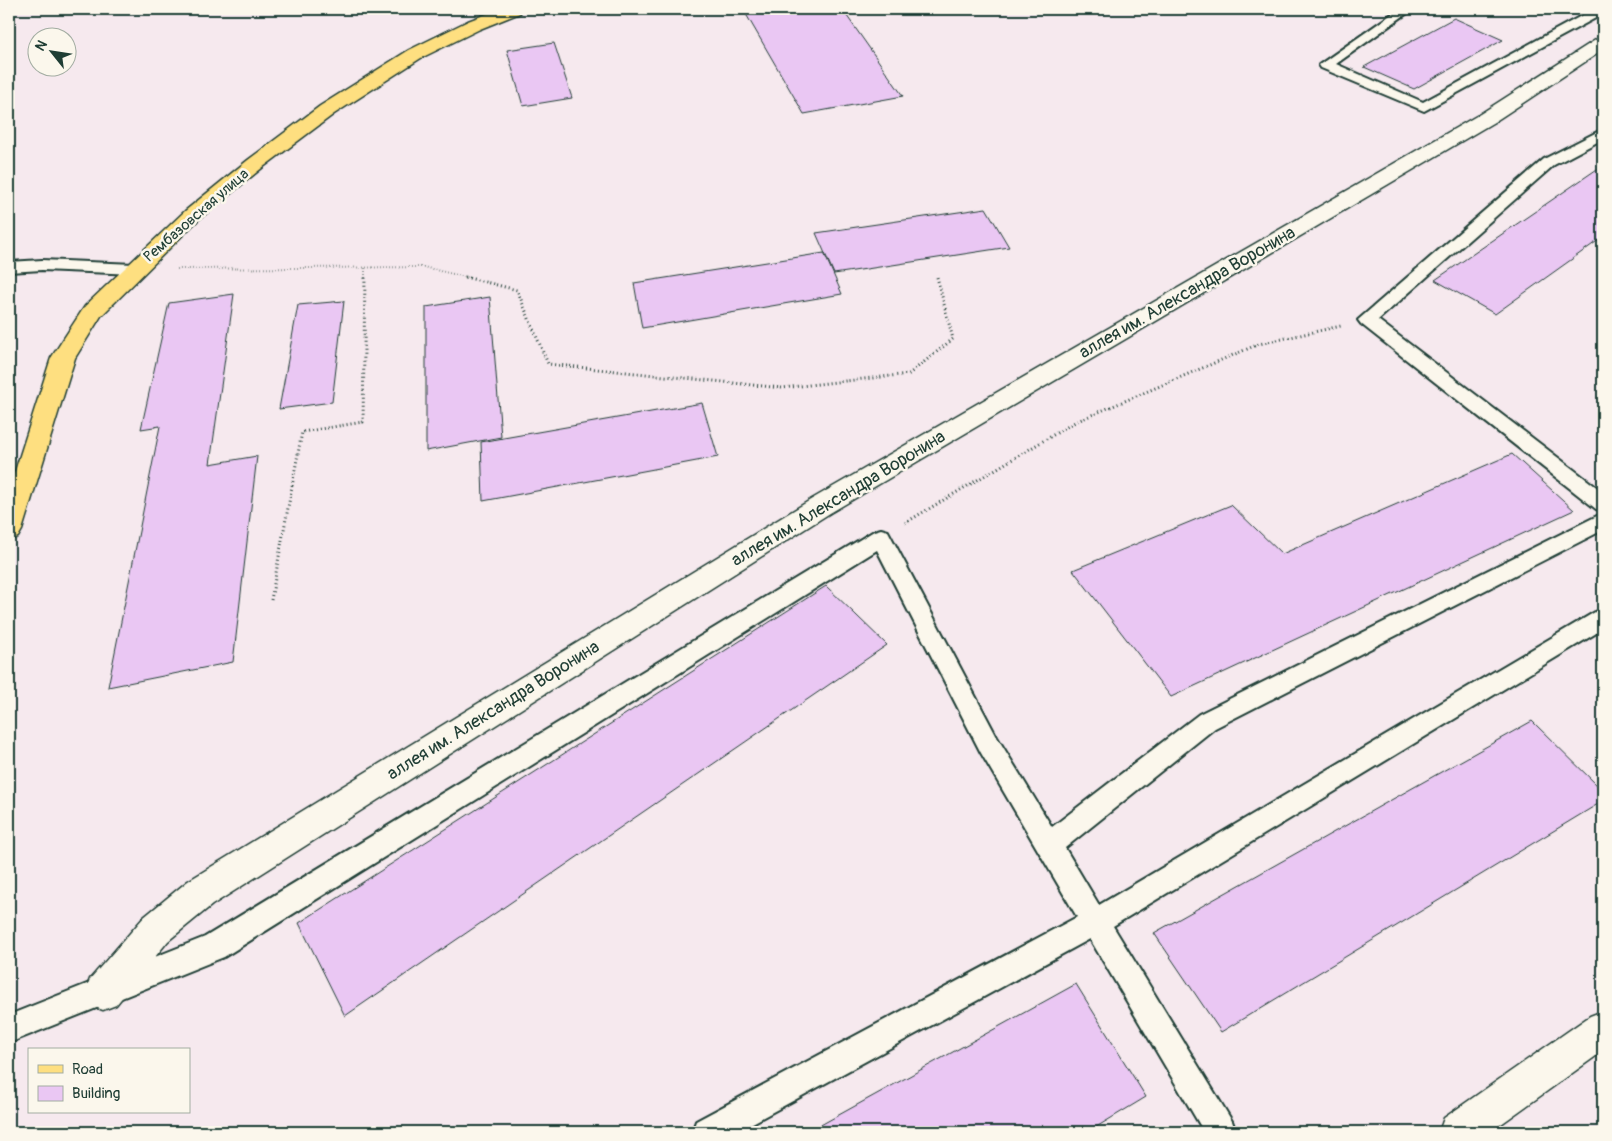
<svg xmlns="http://www.w3.org/2000/svg" width="1612" height="1141" viewBox="0 0 1612 1141" font-family="Pangolin,sans-serif">
<style>
.building{fill:#eac7f3;stroke:#1f3d34}
.lines{fill:none;stroke-linecap:round;stroke-linejoin:round}
.lane-casing{stroke:#1f3d34;stroke-width:4}
.street-casing{stroke:#1f3d34;stroke-width:3}
.primary-casing{stroke:#1f3d34;stroke-width:3}
.path-far1{stroke:#1f3d34;stroke-width:2;stroke-dasharray:0.5 2.5;stroke-linecap:butt}
.path{stroke:#1f3d34;stroke-width:3;stroke-dasharray:1 3;stroke-linecap:butt}
.lane{fill:#fbf7ec;fill-rule:evenodd}
.street{fill:#fbf7ec;fill-rule:evenodd}
.primary{fill:#fedf80;fill-rule:evenodd}
.labels{text-anchor:middle;stroke-width:5;stroke-linejoin:round;paint-order:stroke}
.far-street-label{font-size:15px;fill:#1f3d34;stroke:#fbf7ec}
.street-label{font-size:18px;fill:#1f3d34;stroke:#fbf7ec}
</style>
<rect width="100%" height="100%" fill="#f6e9ee"/>
<filter id="ink" filterUnits="userSpaceOnUse"><feTurbulence type="fractalNoise" baseFrequency=".02" numOctaves="2"/><feDisplacementMap in="SourceGraphic" scale="10" xChannelSelector="R" yChannelSelector="G"/><feConvolveMatrix kernelMatrix="1 2 1 2 8 2 1 2 1" color-interpolation-filters="sRGB"/></filter>
<g filter="url(#ink)">
<g class="building">
<polygon points="743,9 842,9 903,96 804,114"/>
<polygon points="1454,18 1503,40 1414,89 1364,67"/>
<polygon points="554,43 572,98 523,106 507,50"/>
<polygon points="1603,165 1603,237 1495,314 1435,280"/>
<polygon points="986,208 1009,247 834,274 816,233"/>
<polygon points="824,253 842,294 642,328 634,283"/>
<polygon points="234,294 210,464 257,456 233,662 108,687 160,426 141,429 169,303"/>
<polygon points="490,297 501,437 426,451 426,307"/>
<polygon points="344,301 332,402 279,409 298,305"/>
<polygon points="702,403 718,457 483,501 481,442"/>
<polygon points="1512,454 1574,510 1171,697 1073,570 1231,505 1282,554"/>
<polygon points="826,586 887,645 345,1016 299,923"/>
<polygon points="1532,721 1603,791 1603,801 1221,1032 1154,933"/>
<polygon points="1076,984 1146,1097 1088,1132 808,1132"/>
</g>
<g class="lines">
<defs>
<g id="lane">
<polygon points="1399,9 1413,9 1336,64 1423,102 1594,9 1603,9 1603,14 1424,111 1321,68 1319,65"/>
<polygon points="1603,129 1603,139 1554,165 1378,320 1603,492 1603,511 1596,509 1361,324 1358,320 1544,159"/>
<polygon points="42,260 134,264 140,265 142,269 140,273 134,274 42,270 9,272 9,262"/>
<polygon points="1603,513 1603,530 1215,728 1065,848 1099,905 1595,612 1603,609 1603,629 1113,926 1232,1121 1236,1132 1204,1132 1090,939 736,1132 692,1132 696,1121 1077,917 981,753 877,550 224,957 9,1043 9,1015 205,937 874,531 881,529 888,531 997,737 1052,827 1199,714"/>
</g>
<g id="street">
<polygon points="1603,38 1603,50 1494,122 830,513 212,905 168,941 116,1005 103,1010 90,1005 85,992 90,979 144,917 188,881 812,499 1480,114 1597,39"/>
<polygon points="1603,1011 1603,1051 1490,1132 1439,1132 1444,1118 1590,1016"/>
</g>
<polygon id="primary" points="500,9 522,9 520,13 480,29 421,58 334,114 262,168 199,219 101,316 75,358 22,530 18,537 9,540 9,490 51,358 85,306 185,211 248,160 320,106 409,50 468,21"/>
</defs>
<use href="#lane" class="lane-casing"/>
<use href="#street" class="street-casing"/>
<use href="#primary" class="primary-casing"/>
<g class="path-far1">
<polyline points="177,269 423,267 470,278"/>
<polyline points="365,278 365,268"/>
</g>
<g class="path">
<polyline points="465,277 517,290 548,364 782,388 909,374 953,339 937,277"/>
<polyline points="905,523 1075,422 1259,344 1341,326"/>
<polyline points="271,600 302,432 363,422 365,277"/>
</g>
<use href="#lane" class="lane"/>
<use href="#street" class="street"/>
<use href="#primary" class="primary"/>
</g>
</g>
<g class="labels">
<g class="far-street-label">
<text transform="translate(196 215) rotate(-41)" y="5">Рембазовская улица</text>
</g>
<g class="street-label">
<text transform="translate(1187 292) rotate(-30)" y="6">аллея им. Александра Воронина</text>
<text transform="translate(838 498) rotate(-31)" y="6">аллея им. Александра Воронина</text>
<text transform="translate(493 710) rotate(-32)" y="6">аллея им. Александра Воронина</text>
</g>
</g>
<rect width="1612" height="1141" fill="none" stroke="#fbf7ec" stroke-width="30"/>
<rect x="15" y="15" width="1582" height="1111" fill="none" stroke="#1f3d34" stroke-width="2" filter="url(#ink)"/>
<rect x="28" y="1048" width="162" height="65" fill="#fbf7ec" stroke="#a3ada2"/>
<rect x="38" y="1065" width="25" height="8" fill="#fedf80" stroke="#a3ada2"/>
<text x="72" y="1074" font-size="15" fill="#1f3d34">Road</text>
<rect x="38" y="1086" width="25" height="15" fill="#eac7f3" stroke="#a3ada2"/>
<text x="72" y="1098" font-size="15" fill="#1f3d34">Building</text>
<g transform="translate(52 52) rotate(300)"><circle r="24" fill="#fbf7ec" stroke="#a3ada2"/>
<path d="M0-4L9 19L0 12L-9 19Z" fill="#1f3d34"/>
<text y="-8" font-size="14" font-weight="bold" text-anchor="middle" fill="#1f3d34">N</text>
</g>
</svg>
